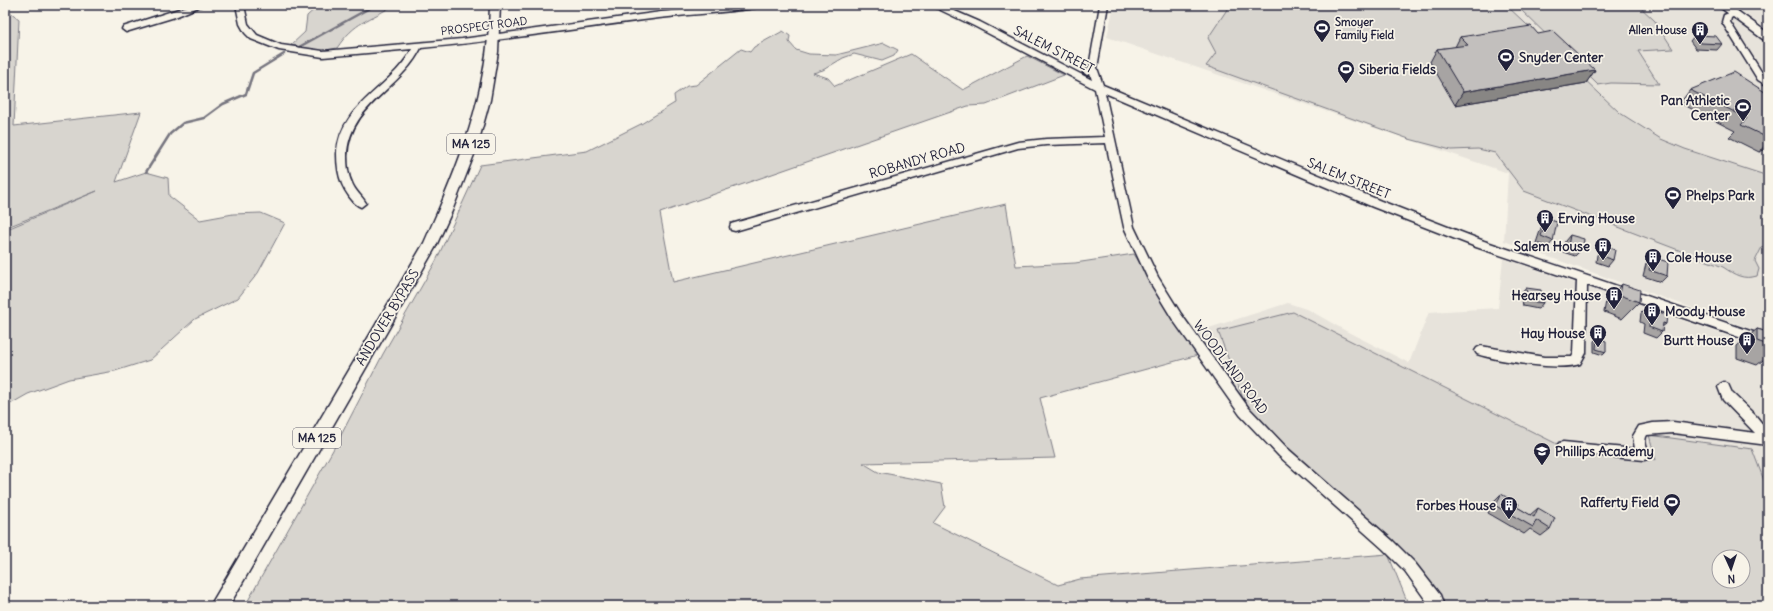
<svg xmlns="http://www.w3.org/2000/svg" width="1773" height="611" viewBox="0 0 1773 611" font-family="Delius,sans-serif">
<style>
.built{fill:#e7e3db;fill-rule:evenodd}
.green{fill:#d8d5cf;stroke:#7d7c85;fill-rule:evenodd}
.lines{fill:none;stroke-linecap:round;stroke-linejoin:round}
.stream{stroke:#76747f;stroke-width:2.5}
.minor-casing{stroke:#22223b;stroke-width:3}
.major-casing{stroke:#22223b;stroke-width:3}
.minor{fill:#f7f3e8;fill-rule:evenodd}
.major{fill:#f7f3e8;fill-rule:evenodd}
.wall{fill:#a7a4a3;stroke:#22223b}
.shaded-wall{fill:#888684;stroke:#22223b}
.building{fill:#c2bfbd;stroke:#22223b}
.labels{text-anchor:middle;stroke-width:3.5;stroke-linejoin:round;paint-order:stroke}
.far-poi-label{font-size:11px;font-weight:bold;fill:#22223b;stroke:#f7f3e8;text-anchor:start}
.far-street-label{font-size:11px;fill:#22223b;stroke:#f7f3e8}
.shield{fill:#f7f3e8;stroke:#62616f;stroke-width:1}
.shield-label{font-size:12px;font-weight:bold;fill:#22223b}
.street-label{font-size:13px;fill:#22223b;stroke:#f7f3e8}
.poi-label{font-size:13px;font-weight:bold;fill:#22223b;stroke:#f7f3e8;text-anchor:start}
</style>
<rect width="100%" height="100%" fill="#f7f3e8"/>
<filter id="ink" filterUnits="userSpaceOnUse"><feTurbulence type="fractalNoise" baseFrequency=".025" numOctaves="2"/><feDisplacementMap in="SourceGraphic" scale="8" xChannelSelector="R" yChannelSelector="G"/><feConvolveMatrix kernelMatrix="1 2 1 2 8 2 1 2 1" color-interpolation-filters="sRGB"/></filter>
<g filter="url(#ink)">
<g class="built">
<polygon points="1114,5 1714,5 1768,43 1768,335 1504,241 1508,173 1107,37"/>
<polygon points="1741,5 1768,5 1768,30 1737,8"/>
<path d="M1503,258l265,92v256h-342l-23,-53 -176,-174 -31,-47 92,-29 21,7 37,21 63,32 20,-51 69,-4zM1719,557h24v24h-24z"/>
</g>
<g class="green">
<path d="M319,5h75c-25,16 -39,16 -57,43l-16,3 -30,-6 14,-13 2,-16z"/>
<path d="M1230,5h276l114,108 41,26 24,10 83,27v73l-6,-2 -7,14 4,8 -2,7c-14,4 -22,-1 -34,-9l-199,-76 -29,-38 -17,-4 -27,1 -42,-11 -203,-73 10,-13 -8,-15z"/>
<polygon points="1528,5 1638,5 1655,21 1673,49 1638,51 1659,84 1611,83 1598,85 1518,7"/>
<polygon points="5,8 19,19 14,126 141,112 116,182 146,172 168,178 169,196 200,220 233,214 261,213 285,223 258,273 238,298 195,319 150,360 115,371 69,379 28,394 5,407 5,230 97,191 5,228"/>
<polygon points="783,31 790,36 789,42 796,50 809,54 836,55 884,43 898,50 894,56 882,61 854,54 843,58 823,70 813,73 828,78 835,86 911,54 963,90 1027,56 1064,75 986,105 968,106 660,213 673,282 1006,204 1016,266 1075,263 1134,254 1198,355 1040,398 1055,458 863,463 878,472 941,484 945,507 933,523 1058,585 1080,579 1388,554 1409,606 245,606 338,441 383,354 436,261 480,165 587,151 641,124 673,104 675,103 674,95 687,86 696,85 741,49 750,52 754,47"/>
<path d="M1293,312l270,135 61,6 32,7 -7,-25 103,14 16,42v115h-331l-2,-6 -117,-117 -73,-79 -27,-73zM1719,557h24v24h-24z"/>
</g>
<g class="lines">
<g class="stream">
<polyline points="299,47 375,5"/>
<polyline points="146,172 170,134 183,123 204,118 223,104 246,94 253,73 284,54"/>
</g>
<defs>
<g id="minor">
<polygon points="191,5 203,5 175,17 129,31 126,32 122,29 123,27"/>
<path d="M236,5h8l4,19 9,11 24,10 42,6 139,-12 199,-27 79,-7h19l-4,3c-32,5 -64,6 -96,10 -80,10 -158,23 -238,30 -21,42 -72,57 -74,108 0,9 1,19 5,27 3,8 10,13 14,20l-5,4c-8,-3 -16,-16 -19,-23 -4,-10 -5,-20 -5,-30 2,-50 55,-66 75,-105l-89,8 -44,-7 -28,-11 -6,-6 -5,-9z"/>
<path d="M930,5h11l39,17 112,58 -2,-6 -3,1 -4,-3 6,-5 11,-62h8l-11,63 6,17 278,116 103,40 284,96v10l-181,-62 -1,68 -6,11c-20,7 -82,-3 -103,-10l-2,-3 2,-3 4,-2 63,11h28l2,-4 3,-72 -101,-34 -103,-40 -268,-114 29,134 24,50 23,37 67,93 39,41 106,93 22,22 25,32 4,11h-14l-25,-35 -22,-22 -104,-93 -39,-41 -67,-95 -25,-41 -24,-52 -18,-84 -60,2 -28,3 -283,83 -4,-1 -1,-3 1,-3 287,-82 28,-3 59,-2 -10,-48 -121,-63z"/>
<polygon points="1734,11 1738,14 1731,18 1730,22 1764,76 1768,79 1768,86 1758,80 1722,22 1724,15"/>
<path d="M1724,382l4,2 4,9 24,23 12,15v14l-95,-12 -26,2c-4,6 0,14 3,20l-2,4 -4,1 -81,-8 -4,-1 -2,-4 2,-4 4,-1 72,7 -2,-13 6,-10 14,-3 20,-1 82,11 -32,-33 -5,-13 2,-3z"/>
</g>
<g id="major">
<path d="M490,5h10l-2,47 -8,48 -13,47 -25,64 -17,37 -206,358h-19l214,-363c36,-80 64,-149 66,-238z"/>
<polygon points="1717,5 1729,5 1768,33 1768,41 1764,40"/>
</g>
</defs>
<use href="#minor" class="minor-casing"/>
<use href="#major" class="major-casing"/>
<use href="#minor" class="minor"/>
<use href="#major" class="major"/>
</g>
<g class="wall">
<polygon points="1538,34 1595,70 1586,83 1455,105 1430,62 1437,49 1455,47 1460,37"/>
<polygon points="1695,35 1722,44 1717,50 1696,49 1690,41"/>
<polygon points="1690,90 1768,94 1768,148 1759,152 1729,137 1735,131 1680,103"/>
<polygon points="1547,219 1553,241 1548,247 1536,243 1542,225"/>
<polygon points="1570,235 1583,248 1575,256 1563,252 1565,241"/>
<polygon points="1604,246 1613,260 1608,266 1596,262 1597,255"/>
<polygon points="1652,258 1657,260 1658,259 1667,276 1661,282 1643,276 1646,264"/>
<polygon points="1622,284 1639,302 1622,319 1604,312 1606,301"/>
<polygon points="1526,288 1543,303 1538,309 1523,306 1521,294"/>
<polygon points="1647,307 1666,324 1662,327 1662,332 1656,338 1643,333 1644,324 1640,322 1641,313"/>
<polygon points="1757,329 1768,332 1768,356 1757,365 1737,358 1737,346"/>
<polygon points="1597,338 1606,352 1603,355 1594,352 1594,341"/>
<polygon points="1501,494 1517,507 1530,515 1538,508 1550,529 1541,536 1530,529 1524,534 1488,513 1493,502"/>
</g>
<g class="shaded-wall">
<polygon points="1595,70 1586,83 1455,105 1463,92"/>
<polygon points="1768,142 1768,148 1759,152"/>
</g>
<g class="building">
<polygon points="1531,26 1538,34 1553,31 1595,70 1463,92 1437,49 1468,45 1460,37"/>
<polygon points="1695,35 1716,36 1722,44 1701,43"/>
<polygon points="1734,72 1768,94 1768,138 1741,125 1747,118 1690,90"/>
<polygon points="1547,219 1557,222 1553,241 1541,236"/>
<polygon points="1570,235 1584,239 1583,248 1581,247 1580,250 1568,246"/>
<polygon points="1604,246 1615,250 1613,260 1601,256 1602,249 1604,249"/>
<polygon points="1652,258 1658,260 1658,259 1668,262 1667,276 1649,270"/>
<polygon points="1622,284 1640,290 1639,302 1620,295"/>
<polygon points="1526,288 1541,290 1543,303 1528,301"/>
<polygon points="1647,307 1667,315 1666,324 1663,323 1662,332 1649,327 1650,318 1645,316"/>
<polygon points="1757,329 1768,332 1768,345 1757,341"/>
<polygon points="1597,338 1606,341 1606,352 1596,349"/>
<polygon points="1501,494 1519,504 1517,507 1534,517 1538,508 1555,518 1550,529 1536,520 1533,527 1496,506"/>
</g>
</g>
<defs>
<symbol id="stadium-pin" viewBox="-11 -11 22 30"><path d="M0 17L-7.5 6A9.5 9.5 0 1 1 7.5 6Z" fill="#22223b" stroke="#f7f3e8"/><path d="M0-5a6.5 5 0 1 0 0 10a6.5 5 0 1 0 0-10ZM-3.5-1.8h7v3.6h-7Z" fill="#fff"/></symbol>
<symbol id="building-pin" viewBox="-11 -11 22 30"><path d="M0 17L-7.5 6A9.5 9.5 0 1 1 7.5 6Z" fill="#22223b" stroke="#f7f3e8"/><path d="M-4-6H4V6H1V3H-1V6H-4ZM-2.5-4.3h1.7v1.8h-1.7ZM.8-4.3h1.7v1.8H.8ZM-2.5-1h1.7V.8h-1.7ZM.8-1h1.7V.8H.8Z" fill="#fff"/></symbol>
<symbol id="school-pin" viewBox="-11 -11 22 30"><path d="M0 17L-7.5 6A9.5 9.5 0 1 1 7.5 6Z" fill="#22223b" stroke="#f7f3e8"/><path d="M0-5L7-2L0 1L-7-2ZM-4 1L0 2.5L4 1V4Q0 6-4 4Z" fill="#fff"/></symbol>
</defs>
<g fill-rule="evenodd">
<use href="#stadium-pin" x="1312" y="18" width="20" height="27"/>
<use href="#building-pin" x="1690" y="20" width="20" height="27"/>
<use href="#stadium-pin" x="1496" y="47" width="20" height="27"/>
<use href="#stadium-pin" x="1336" y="59" width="20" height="27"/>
<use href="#stadium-pin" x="1733" y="97" width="20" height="27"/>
<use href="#stadium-pin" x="1663" y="185" width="20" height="27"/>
<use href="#building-pin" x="1535" y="208" width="20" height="27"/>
<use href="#building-pin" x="1593" y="236" width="20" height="27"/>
<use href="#building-pin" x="1643" y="247" width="20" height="27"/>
<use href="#building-pin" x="1604" y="285" width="20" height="27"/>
<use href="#building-pin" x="1642" y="301" width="20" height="27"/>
<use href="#building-pin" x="1588" y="323" width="20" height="27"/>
<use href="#building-pin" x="1737" y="330" width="20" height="27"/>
<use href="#school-pin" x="1532" y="441" width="20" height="27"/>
<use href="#stadium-pin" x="1662" y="492" width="20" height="27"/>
<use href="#building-pin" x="1499" y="495" width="20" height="27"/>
</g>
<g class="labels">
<g class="far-poi-label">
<text x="1335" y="26">Smoyer<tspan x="1335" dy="13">Family Field</tspan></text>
<text x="1687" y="34" text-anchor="end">Allen House</text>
</g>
<g class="far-street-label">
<text transform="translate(484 26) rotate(-7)" y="4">PROSPECT ROAD</text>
</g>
<g class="shield">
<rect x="447" y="134" width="48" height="20" rx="3"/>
<rect x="293" y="428" width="48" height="20" rx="3"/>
</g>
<g class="shield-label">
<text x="471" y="148">MA 125</text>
<text x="317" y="442">MA 125</text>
</g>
<g class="street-label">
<text transform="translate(1054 49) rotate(27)" y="5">SALEM STREET</text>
<text transform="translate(917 160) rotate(-16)" y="5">ROBANDY ROAD</text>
<text transform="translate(1349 178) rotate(22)" y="5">SALEM STREET</text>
<text transform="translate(387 317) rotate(-59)" y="5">ANDOVER BYPASS</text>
<text transform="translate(1231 367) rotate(53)" y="5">WOODLAND ROAD</text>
</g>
<g class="poi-label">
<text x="1519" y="62">Snyder Center</text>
<text x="1359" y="74">Siberia Fields</text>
<text x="1730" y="105" text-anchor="end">Pan Athletic<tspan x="1730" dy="15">Center</tspan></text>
<text x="1686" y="200">Phelps Park</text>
<text x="1558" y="223">Erving House</text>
<text x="1590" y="251" text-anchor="end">Salem House</text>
<text x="1666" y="262">Cole House</text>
<text x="1601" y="300" text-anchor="end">Hearsey House</text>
<text x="1665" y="316">Moody House</text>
<text x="1585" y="338" text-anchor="end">Hay House</text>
<text x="1734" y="345" text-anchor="end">Burtt House</text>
<text x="1555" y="456">Phillips Academy</text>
<text x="1659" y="507" text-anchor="end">Rafferty Field</text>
<text x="1496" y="510" text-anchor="end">Forbes House</text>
</g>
</g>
<rect width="1773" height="611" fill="none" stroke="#f7f3e8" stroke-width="20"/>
<rect x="10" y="10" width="1753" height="591" fill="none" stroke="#22223b" stroke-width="1.5" filter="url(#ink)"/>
<g transform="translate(1731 569) rotate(177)"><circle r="19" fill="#f7f3e8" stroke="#a29fa3"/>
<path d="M0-3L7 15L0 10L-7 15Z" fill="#22223b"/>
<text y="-6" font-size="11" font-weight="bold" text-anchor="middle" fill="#22223b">N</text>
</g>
</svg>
